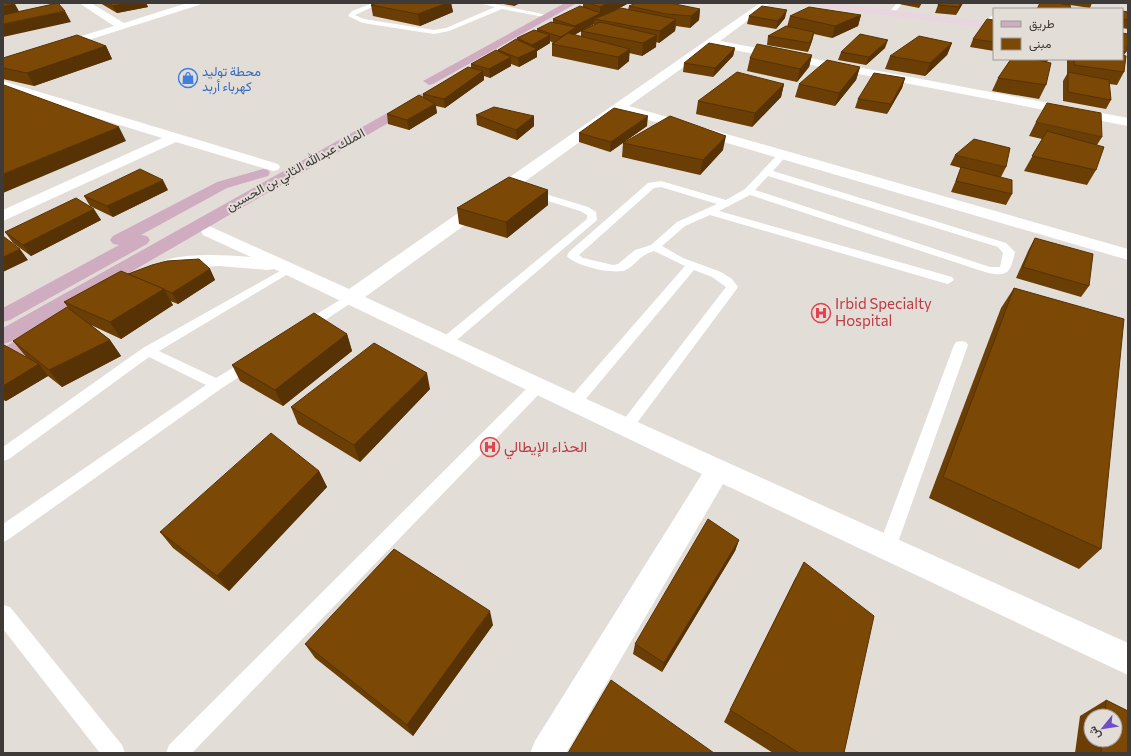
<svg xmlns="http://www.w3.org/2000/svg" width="1131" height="756" viewBox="0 0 1131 756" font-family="Commissioner,Vazirmatn,sans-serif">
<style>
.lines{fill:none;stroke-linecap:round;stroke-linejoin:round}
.lane{fill:#fff;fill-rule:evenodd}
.street{fill:#fff;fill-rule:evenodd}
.secondary{fill:#e8d5e0;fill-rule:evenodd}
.primary{fill:#d0acc1;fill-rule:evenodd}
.wall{fill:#6a3e04;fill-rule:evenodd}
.shaded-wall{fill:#563204}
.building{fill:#7b4805;stroke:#563204}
.labels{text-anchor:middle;stroke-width:4;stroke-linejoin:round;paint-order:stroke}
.far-shop-label{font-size:13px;fill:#366cbe;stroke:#e3ddd8;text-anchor:start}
.far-street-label{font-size:13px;fill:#3d3a38;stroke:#e3ddd8}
.health-label{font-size:15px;fill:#be3a42;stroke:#e3ddd8;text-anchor:start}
</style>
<rect width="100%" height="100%" fill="#e3ddd8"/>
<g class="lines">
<g class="lane">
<polygon points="373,3 381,3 355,15 364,19 434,30 446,28 495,7 478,3 490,3 552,16 549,18 502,9 449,31 434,34 363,23 348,16 352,11"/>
<polygon points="897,3 903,3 896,11 892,11 891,10"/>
<path d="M782,152l5,3 -14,16 233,72 9,9c-5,21 -7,26 -30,20l-235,-77 -31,16 233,66 2,3 -6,4 -4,-1 -234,-68 -25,11 -23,20 21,12 38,14 11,7 6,8 -2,3 -105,141 -5,2 -5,-2 -3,-4 108,-140 -14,-10 -18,-7 -115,137 -5,1 -5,-1 -2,-4 2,-4 116,-133 -31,-15c-16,5 -17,13 -28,19 -12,5 -51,-4 -59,-14l2,-4 79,-69 13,-2 65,19 19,-11 34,-36zM768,176l230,71 5,6 -3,14h-10l-235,-77zM661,187l56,17 -40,18 -26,23 -16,5 -17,14 -5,1 -30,-7 -4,-3 75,-67z"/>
<polygon points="539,192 588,207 596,212 597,220 451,345 441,345 439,342 441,339 587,219 587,215 580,211 535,197 534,195 535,193"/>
<polygon points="289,266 293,267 295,269 293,271 159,351 216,378 246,360 256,360 258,363 256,366 222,388 9,539 3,542 3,524 206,385 149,357 9,459 3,461 3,447 143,348"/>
<polygon points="350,294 354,295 356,298 354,301 310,330 300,330 299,327 300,324"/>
<polygon points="961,341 966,342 968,345 896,548 893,554 887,556 881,554 878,548 954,345 956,342"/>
<polygon points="538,381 543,382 545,386 543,390 192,753 166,753 169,745 533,382"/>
<polygon points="3,605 10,607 122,745 125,753 100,753 3,629"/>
</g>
<g class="street">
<polygon points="79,3 91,3 124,23 187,3 201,3 199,5 3,67 3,60 114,26"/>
<path d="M760,3h11l-51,38 408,77v8l-415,-80 -84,60 499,143v11l-507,-148 -256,185 217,100 546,246v32l-405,-191 -157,269h-36l5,-12 167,-267 -428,-205 -6,1 -49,-4 -48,3 -6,-1 -3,-4 3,-4c27,-7 57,-5 86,-3l-48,-22 -2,-4 2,-4 6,-1 140,63z"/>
<path d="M994,15l-1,12h-8l-1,-2c3,-4 5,-9 10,-10z"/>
<polygon points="3,81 278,164 280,167 278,170 273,171 176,142 3,221 3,210 162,138 3,89"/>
</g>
<polygon class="secondary" points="810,3 837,3 994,23 994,29 815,6"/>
<g class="primary">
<polygon points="565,3 577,3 433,84 429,85 423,81"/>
<polygon points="450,78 456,82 454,85 10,342 3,344 3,328"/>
<polygon points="263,169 268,170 270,173 268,176 227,188 141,235 147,236 150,240 147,244 10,320 3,322 3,308 119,245 113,244 110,240 113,236 217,182"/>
<polygon points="45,325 52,327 55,332 52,337 11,363 3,365 3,348 38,327"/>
</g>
</g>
<g class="wall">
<polygon points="100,3 146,3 148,7 117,13"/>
<polygon points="377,3 451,3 453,12 420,26 373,16 371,5"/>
<polygon points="499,3 520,3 514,6"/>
<path d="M583,3h46l-18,9 17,-2 1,-4 71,3 -1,11 -9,8 -14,-2 -1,5 -16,12 -3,-1v5l-14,9 -13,-3v8l-11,9 -66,-14v-12l1,-1 -3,-2v2l-13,8v6l-18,10 -8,-3v2l-21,12 -6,-2v4l-39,28 -9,-2 1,7 -28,17 -21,-6 -1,-10 36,-16v-4l48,-26v-4l27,-12v-2l20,-10 -1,-2 20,-7v-2l16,-7v-3l30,-12zM594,24v1l-13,6v6l-6,-2 1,-1z"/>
<polygon points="894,3 922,3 919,8"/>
<polygon points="963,3 956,15 935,13 938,5"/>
<polygon points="1037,3 1056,3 1061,4 1061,3 1092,3 1090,8 1070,5"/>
<polygon points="1122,11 1128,12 1128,29 1122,28"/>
<polygon points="861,15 858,26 832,38 814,34 812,41 808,52 767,45 768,36 787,27 790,16"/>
<polygon points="749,16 785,18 776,29 747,24"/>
<polygon points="994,20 994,51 970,47 973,39"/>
<polygon points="1122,33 1126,52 1124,55 1124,72 1117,85 1109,84 1111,100 1106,109 1063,101 1063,81 1067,74 1067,59 1122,59"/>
<polygon points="952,43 947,55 925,76 885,69 890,56"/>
<polygon points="106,46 112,59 34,86 3,79 3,58"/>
<polygon points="735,48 733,56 713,77 683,72 684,63"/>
<polygon points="885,48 866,65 838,60 841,52"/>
<polygon points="812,55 809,67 797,82 747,71 750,58"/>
<polygon points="1011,59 1049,59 1047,62 1046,85 1039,99 992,91 998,78"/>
<polygon points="860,67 856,80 835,106 795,97 799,84"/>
<polygon points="905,78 902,88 887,114 855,108 858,99"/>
<polygon points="784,84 781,97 752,127 696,114 698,101"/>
<polygon points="476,115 534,116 534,126 517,140 477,125"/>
<polygon points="1036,122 1102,137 1097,145 1096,170 1087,185 1024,171 1042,139 1029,136"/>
<polygon points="647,126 610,152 579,142 579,133"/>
<polygon points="623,143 723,150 700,175 622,157"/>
<polygon points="955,155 1006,167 1001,177 1012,194 1006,205 951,192 961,168 950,165"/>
<polygon points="168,190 113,217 90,206 101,220 31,256 13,243 5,232 90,206 84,196"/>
<polygon points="548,190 548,205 507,238 459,224 457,208"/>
<polygon points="1035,238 1089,286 1081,297 1016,278 1029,249"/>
<polygon points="210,269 215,280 178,304 170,301 173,305 121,339 91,325 110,340 121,356 62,387 48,376 6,401 3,400 3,346 27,358 13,341 69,309 64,302 129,274"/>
<polygon points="1014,288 1101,549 1079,569 929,498 1001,308"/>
<polygon points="347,334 352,351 283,406 240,381 232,365"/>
<polygon points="430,389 360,462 298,424 291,407"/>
<polygon points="319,471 327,487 229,591 173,548 160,532"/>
<polygon points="739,540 735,551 662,672 633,654 635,644"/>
<polygon points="796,577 844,753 773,753 724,722"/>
<polygon points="493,625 413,736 315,658 305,644"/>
<path d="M1106,700l22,11v42h-53l5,-37zM1091,716h24v24h-24z"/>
</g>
<g class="shaded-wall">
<polygon points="128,3 146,3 148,7 117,13 113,6"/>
<polygon points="447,3 451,3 453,12 420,26 418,14"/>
<polygon points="514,3 520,3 514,6"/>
<polygon points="608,3 629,3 601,18 594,19 594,24 576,34 575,35 561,45 561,37 575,28 575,26 600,13 600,7"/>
<polygon points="961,3 963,3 956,15 959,7"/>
<polygon points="15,4 21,15 3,19 3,6"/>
<polygon points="700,9 699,20 690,28 691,16"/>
<polygon points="787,10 785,18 776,29 778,21"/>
<polygon points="65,11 71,22 3,37 3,24"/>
<polygon points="861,15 858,26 832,38 835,26"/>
<polygon points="676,19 675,31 659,43 660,31"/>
<polygon points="814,32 812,41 808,52 810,43"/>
<polygon points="550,35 550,43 537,51 537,57 519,67 518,58 532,51 532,45"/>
<polygon points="657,35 656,47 642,56 643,43"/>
<polygon points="888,40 885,48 866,65 869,57"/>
<polygon points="952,43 947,55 925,76 930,63"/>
<polygon points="106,46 112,59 34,86 27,73"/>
<polygon points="735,48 733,56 713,77 715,68"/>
<polygon points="630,49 629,61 618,70 618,57"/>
<polygon points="812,55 809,67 797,82 800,69"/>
<polygon points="511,57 511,66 490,78 489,69"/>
<polygon points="860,67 856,80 835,106 839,93"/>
<polygon points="483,71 484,80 445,108 444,99"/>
<polygon points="905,78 902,88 887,114 891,104"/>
<polygon points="784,84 781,97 752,127 755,113"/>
<polygon points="435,104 437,113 409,130 407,120"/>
<polygon points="534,116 534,126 517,140 516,130"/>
<polygon points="648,116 647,126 610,152 611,142"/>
<polygon points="119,127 126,141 3,193 3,174"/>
<polygon points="726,136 723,150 700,175 703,160"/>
<polygon points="163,180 168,190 113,217 107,206"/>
<polygon points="548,190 548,205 507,238 506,222"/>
<polygon points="94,209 101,220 31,256 23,245"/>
<polygon points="20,249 28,260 3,272 3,257"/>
<polygon points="210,269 215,280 178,304 172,293"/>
<polygon points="164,289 173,305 121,339 110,322"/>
<polygon points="347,334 352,351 283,406 275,390"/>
<polygon points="110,340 121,356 62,387 49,370"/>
<polygon points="39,364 48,376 6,401 3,398 3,386"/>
<polygon points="427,373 430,389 360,462 354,445"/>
<polygon points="319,471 327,487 229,591 217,576"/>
<polygon points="739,540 735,551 662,672 664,663"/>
<polygon points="490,611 493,625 413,736 407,725"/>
</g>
<g class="building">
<polygon points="3,3 14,3 15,4 3,6"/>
<polygon points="58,3 65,11 3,24 3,15"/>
<polygon points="109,3 128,3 113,6"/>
<polygon points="377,3 447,3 418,14 371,5"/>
<polygon points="588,3 608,3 600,7"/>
<polygon points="636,3 670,3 700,9 691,16 666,14 629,6"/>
<polygon points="939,3 961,3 959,7 938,5"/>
<polygon points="1040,3 1056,3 1070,5 1071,9 1037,9"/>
<polygon points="580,6 601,13 575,26 553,19"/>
<polygon points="762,6 787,10 778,21 749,16"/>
<polygon points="809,7 861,15 835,26 790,16"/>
<polygon points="621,8 676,19 660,31 594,19"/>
<polygon points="1122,11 1128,12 1128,20 1122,19"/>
<polygon points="987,19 994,20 994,42 973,39"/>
<polygon points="551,22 576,27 561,37 537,29"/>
<polygon points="600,22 657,35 643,43 581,31"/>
<polygon points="786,26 814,32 810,43 768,36"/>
<polygon points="534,30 550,35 532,45 517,38"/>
<polygon points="568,33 630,49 618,57 552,44"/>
<polygon points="1122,33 1128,34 1128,43 1126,52 1122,52"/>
<polygon points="860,34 888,40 869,57 841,52"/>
<polygon points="77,35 106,46 27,73 3,68 3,58"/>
<polygon points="919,36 952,43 930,63 890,56"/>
<polygon points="516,39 537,49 518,58 498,50"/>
<polygon points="709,43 735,48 715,68 684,63"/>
<polygon points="757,44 812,55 800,69 750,58"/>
<polygon points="496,50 511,57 489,69 471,64"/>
<polygon points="1122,55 1126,56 1124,72 1074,65 1074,59 1122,59"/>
<polygon points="1011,59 1033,59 1051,63 1046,85 998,78"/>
<polygon points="827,60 860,67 839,93 799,84"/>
<polygon points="468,67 483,71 444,99 423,94"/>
<polygon points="737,72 784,84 755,113 698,101"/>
<polygon points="1068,72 1109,80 1111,100 1068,92"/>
<polygon points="874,73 905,78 891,104 858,99"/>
<polygon points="4,85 119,127 3,174 3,86"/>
<polygon points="419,95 435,104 407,120 387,114"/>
<polygon points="1047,103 1101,113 1102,137 1036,122"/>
<polygon points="494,107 534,116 516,130 476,115"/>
<polygon points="614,108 648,116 611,142 579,133"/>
<polygon points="670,116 726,136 703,160 623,143"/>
<polygon points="1047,131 1104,147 1096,170 1032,156"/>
<polygon points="974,139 1010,148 1006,167 955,155"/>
<polygon points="961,167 1012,180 1012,194 956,181"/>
<polygon points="140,169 163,180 107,206 84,196"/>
<polygon points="509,177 548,190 506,222 457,208"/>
<polygon points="76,198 94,209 23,245 5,232"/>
<polygon points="3,236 20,249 3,257"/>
<polygon points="1035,238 1093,254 1089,286 1023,267"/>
<polygon points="199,259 210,269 172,293 128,274 152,265 167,261"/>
<polygon points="121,271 164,289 110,322 64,302"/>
<polygon points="1014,288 1124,319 1101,549 943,477"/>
<polygon points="67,307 110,340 49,370 13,341"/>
<polygon points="314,313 347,334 275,390 232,365"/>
<polygon points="374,343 427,373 354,445 291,407"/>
<polygon points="4,345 39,364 3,386 3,346"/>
<polygon points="271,433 319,471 217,576 160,532"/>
<polygon points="708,519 739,540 664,663 635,644"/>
<polygon points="394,549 490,611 407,725 305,644"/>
<polygon points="804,562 874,616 844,753 799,753 730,710"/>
<polygon points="611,680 714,753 568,753"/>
<polygon points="1106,700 1128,711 1128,753 1101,753 1102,740 1115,740 1115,716 1105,716"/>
</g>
<defs>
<symbol id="shop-ring" viewBox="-11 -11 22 22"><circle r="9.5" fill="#e3ddd8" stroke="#3f7fe0" stroke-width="1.5"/><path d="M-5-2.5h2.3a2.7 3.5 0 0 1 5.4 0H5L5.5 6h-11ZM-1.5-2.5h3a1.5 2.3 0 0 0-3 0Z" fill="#3f7fe0"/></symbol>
<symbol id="hospital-ring" viewBox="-11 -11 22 22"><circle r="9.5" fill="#e3ddd8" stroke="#e0444e" stroke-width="1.5"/><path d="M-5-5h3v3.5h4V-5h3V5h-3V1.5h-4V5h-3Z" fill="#e0444e"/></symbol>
</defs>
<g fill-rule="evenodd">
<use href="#shop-ring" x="177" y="67" width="22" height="22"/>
<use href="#hospital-ring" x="810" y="302" width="22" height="22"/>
<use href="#hospital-ring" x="479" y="436" width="22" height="22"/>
</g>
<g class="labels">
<g class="far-shop-label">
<text x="202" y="76">محطة توليد<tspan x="202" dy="15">كهرباء أربد</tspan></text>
</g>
<g class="far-street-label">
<text transform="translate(295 169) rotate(-29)" y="5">الملك عبدالله الثاني بن الحسين</text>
</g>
<g class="health-label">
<text x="835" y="309">Irbid Specialty<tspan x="835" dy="17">Hospital</tspan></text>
<text x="504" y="452">الحذاء الإيطالي</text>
</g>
</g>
<rect width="1131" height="756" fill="none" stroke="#3d3a38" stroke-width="8"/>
<rect x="993" y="8" width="130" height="52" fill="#e3ddd8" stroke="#a19c98"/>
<rect x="1001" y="21" width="20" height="6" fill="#d0acc1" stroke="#a19c98"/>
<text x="1029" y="28" font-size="12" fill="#3d3a38">طريق</text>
<rect x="1001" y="38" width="20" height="12" fill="#7b4805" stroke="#a19c98"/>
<text x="1029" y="48" font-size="12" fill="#3d3a38">مبنى</text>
<g transform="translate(1103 728) rotate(240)"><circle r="19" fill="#e3ddd8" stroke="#a19c98"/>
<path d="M0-3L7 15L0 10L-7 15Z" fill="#714ec7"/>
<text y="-6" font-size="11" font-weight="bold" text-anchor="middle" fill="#3d3a38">ش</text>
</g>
</svg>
